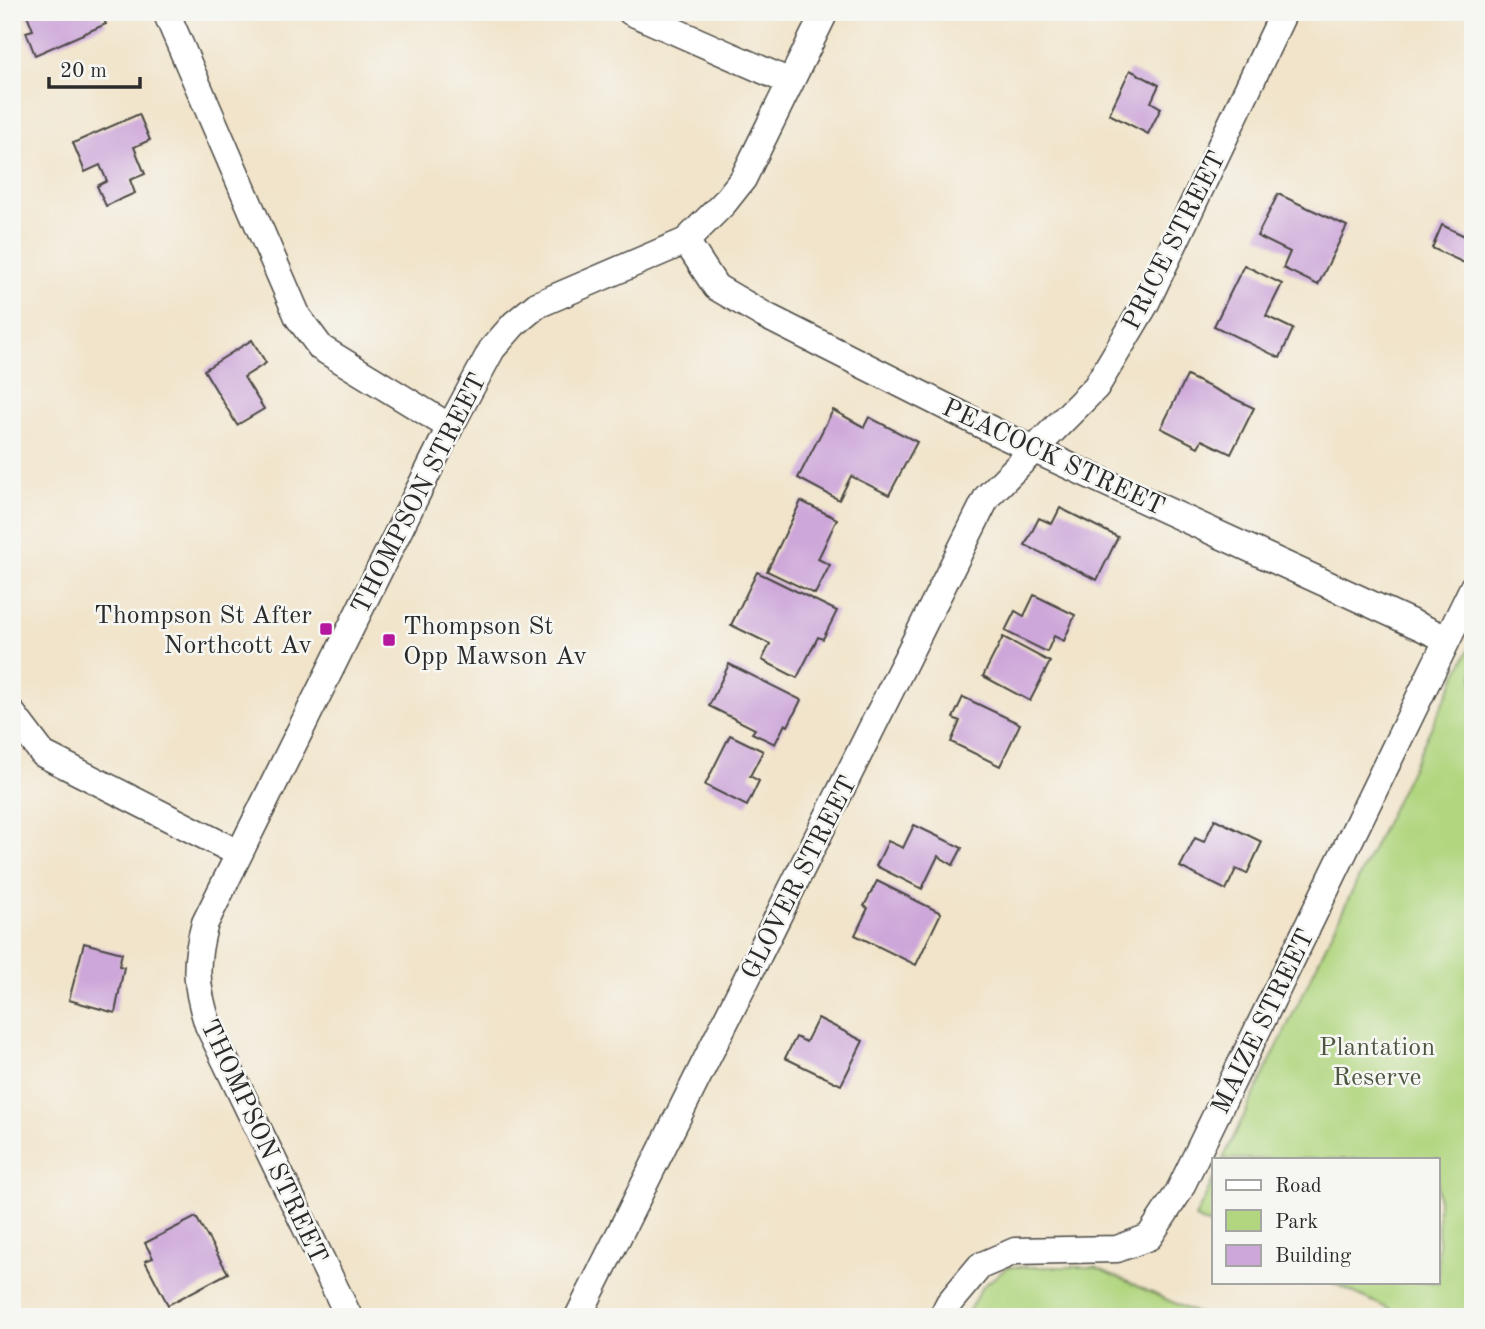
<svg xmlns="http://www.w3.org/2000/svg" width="1485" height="1329" viewBox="0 0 1485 1329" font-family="'Old Standard TT',serif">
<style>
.green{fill:#b1d67f;stroke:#6e8055;stroke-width:2}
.building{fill:#cda7d9}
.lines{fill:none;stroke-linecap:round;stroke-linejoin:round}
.street-casing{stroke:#494743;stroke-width:29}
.street{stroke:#fff;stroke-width:26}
.poi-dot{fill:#b5179e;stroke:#f6f6f2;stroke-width:2.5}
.labels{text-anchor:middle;stroke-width:5;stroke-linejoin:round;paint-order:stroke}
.street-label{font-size:26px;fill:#2b2b2b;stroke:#f6f6f2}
.poi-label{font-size:26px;fill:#2b2b2b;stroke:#f6f6f2;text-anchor:end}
.park-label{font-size:26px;fill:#4c5640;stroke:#f6f6f2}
</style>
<rect width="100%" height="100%" fill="#f6f6f2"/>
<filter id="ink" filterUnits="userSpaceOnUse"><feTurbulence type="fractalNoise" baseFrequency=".0143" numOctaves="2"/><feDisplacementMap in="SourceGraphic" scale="14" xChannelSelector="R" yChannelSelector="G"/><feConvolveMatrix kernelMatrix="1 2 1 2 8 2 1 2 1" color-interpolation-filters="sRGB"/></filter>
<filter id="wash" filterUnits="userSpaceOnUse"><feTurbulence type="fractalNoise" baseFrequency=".00686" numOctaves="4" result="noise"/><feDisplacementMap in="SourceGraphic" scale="28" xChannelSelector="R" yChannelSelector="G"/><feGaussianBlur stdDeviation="1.57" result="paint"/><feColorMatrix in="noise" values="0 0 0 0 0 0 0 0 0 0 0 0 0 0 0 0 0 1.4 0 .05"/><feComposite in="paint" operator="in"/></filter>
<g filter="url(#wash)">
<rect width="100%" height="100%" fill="#f1e4ca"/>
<g class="green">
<polygon points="1473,641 1473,1317 1406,1317 1331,1282 1438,1282 1438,1159 1223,1159"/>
<polygon points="1214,1178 1214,1227 1195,1218"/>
<polygon points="1008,1267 1095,1267 1205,1317 965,1317 982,1287"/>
</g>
<g id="blocks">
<g class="building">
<polygon points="26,12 100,12 106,24 35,55 26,32 33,30"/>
<polygon points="1130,70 1159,85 1151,102 1161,108 1148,134 1109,114"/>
<polygon points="139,114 150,140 134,147 145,174 130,180 135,193 106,206 97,186 107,181 100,165 85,172 73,143"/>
<polygon points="1278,194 1347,226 1318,285 1283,268 1290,252 1257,236"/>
<polygon points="1442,225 1473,240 1473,267 1432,248"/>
<polygon points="1244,265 1282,284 1266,316 1293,329 1280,358 1214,326"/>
<polygon points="252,340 266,363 244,377 264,409 237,425 204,370"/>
<polygon points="1187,376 1254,408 1231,454 1202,440 1198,447 1161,428"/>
<polygon points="833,410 864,427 869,417 917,442 889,495 851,476 839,500 798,478"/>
<polygon points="801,501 837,519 818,559 830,565 815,594 767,571"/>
<polygon points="1060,508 1118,537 1097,580 1025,545 1039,518 1052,524"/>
<polygon points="757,572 837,611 823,639 818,637 797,678 762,660 770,644 731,625"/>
<polygon points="1034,595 1075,615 1064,641 1054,636 1047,652 1005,631 1015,611 1024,616"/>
<polygon points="1003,637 1050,662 1030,701 983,676"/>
<polygon points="729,664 801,700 788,726 785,724 775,744 752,733 755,729 709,706"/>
<polygon points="963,697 1020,724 1000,766 951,742 960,721 953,718"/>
<polygon points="730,735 763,751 750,776 759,781 747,806 705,785"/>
<polygon points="1215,819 1262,842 1247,874 1236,869 1226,890 1180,867 1195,838 1204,842"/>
<polygon points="914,825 962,848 953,865 938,856 922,889 876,866 888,841 903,848"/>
<polygon points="877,881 941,913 916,965 855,935 868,908 864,906"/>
<polygon points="84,943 122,953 119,966 124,967 115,1013 69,1000"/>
<polygon points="818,1018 863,1041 841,1085 785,1058 796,1037 806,1042"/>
<polygon points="196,1217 228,1273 168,1305 145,1261 153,1258 145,1243"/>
</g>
</g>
</g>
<g filter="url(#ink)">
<use href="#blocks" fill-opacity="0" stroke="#494743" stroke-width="2"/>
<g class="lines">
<defs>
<g id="street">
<polyline points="166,12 298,317 321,348 450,427"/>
<polyline points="631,12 790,82"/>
<polyline points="686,241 716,287 764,315 1002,435 1447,639"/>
<polyline points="12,713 43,754 238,853"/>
<path d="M349,1317l-141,-292c-13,-40 -14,-62 -3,-102l245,-496 42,-78 22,-25 23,-19 149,-64 38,-38 19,-24 82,-167"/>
<polyline points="578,1317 987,497 1096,387 1146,303 1284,12"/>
<polyline points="942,1317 949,1303 980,1266 1015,1251 1117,1249 1149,1237 1178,1193 1473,587"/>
</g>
</defs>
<use href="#street" class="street-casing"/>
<use href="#street" class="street"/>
</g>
</g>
<g class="poi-dot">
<rect x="319" y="622" width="14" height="14" rx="3.5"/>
<rect x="382" y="633" width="14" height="14" rx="3.5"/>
</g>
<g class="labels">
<g class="street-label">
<text transform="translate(1173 240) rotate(-63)" y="9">PRICE STREET</text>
<text transform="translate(1054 456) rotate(25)" y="9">PEACOCK STREET</text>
<text transform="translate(418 493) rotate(-63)" y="9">THOMPSON STREET</text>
<text transform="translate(798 877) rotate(-63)" y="9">GLOVER STREET</text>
<text transform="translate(1262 1021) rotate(-64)" y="9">MAIZE STREET</text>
<text transform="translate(265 1141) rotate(65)" y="9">THOMPSON STREET</text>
</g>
<g class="poi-label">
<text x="312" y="623">Thompson St After<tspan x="312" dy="30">Northcott Av</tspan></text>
<text x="403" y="634" text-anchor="start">Thompson St<tspan x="403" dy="30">Opp Mawson Av</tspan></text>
</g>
<g class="park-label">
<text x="1377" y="1055">Plantation<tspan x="1377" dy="30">Reserve</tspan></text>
</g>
</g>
<rect width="1485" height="1329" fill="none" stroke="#f6f6f2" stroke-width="42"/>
<rect x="1212" y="1158" width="228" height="126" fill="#f6f6f2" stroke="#a5a5a2" stroke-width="2"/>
<rect x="1226" y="1180" width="35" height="10" fill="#ffffff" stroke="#a5a5a2" stroke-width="2"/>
<text x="1275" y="1192" font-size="21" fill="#2b2b2b">Road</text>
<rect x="1226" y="1210" width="35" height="21" fill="#b1d67f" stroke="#a5a5a2" stroke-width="2"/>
<text x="1275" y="1228" font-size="21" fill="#2b2b2b">Park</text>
<rect x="1226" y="1245" width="35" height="21" fill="#cda7d9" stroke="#a5a5a2" stroke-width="2"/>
<text x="1275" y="1262" font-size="21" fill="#2b2b2b">Building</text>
<path d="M49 77v10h91v-10" fill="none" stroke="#2b2b2b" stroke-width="3.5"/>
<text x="60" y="77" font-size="21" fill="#2b2b2b" stroke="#f6f6f2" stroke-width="5" paint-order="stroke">20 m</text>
</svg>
